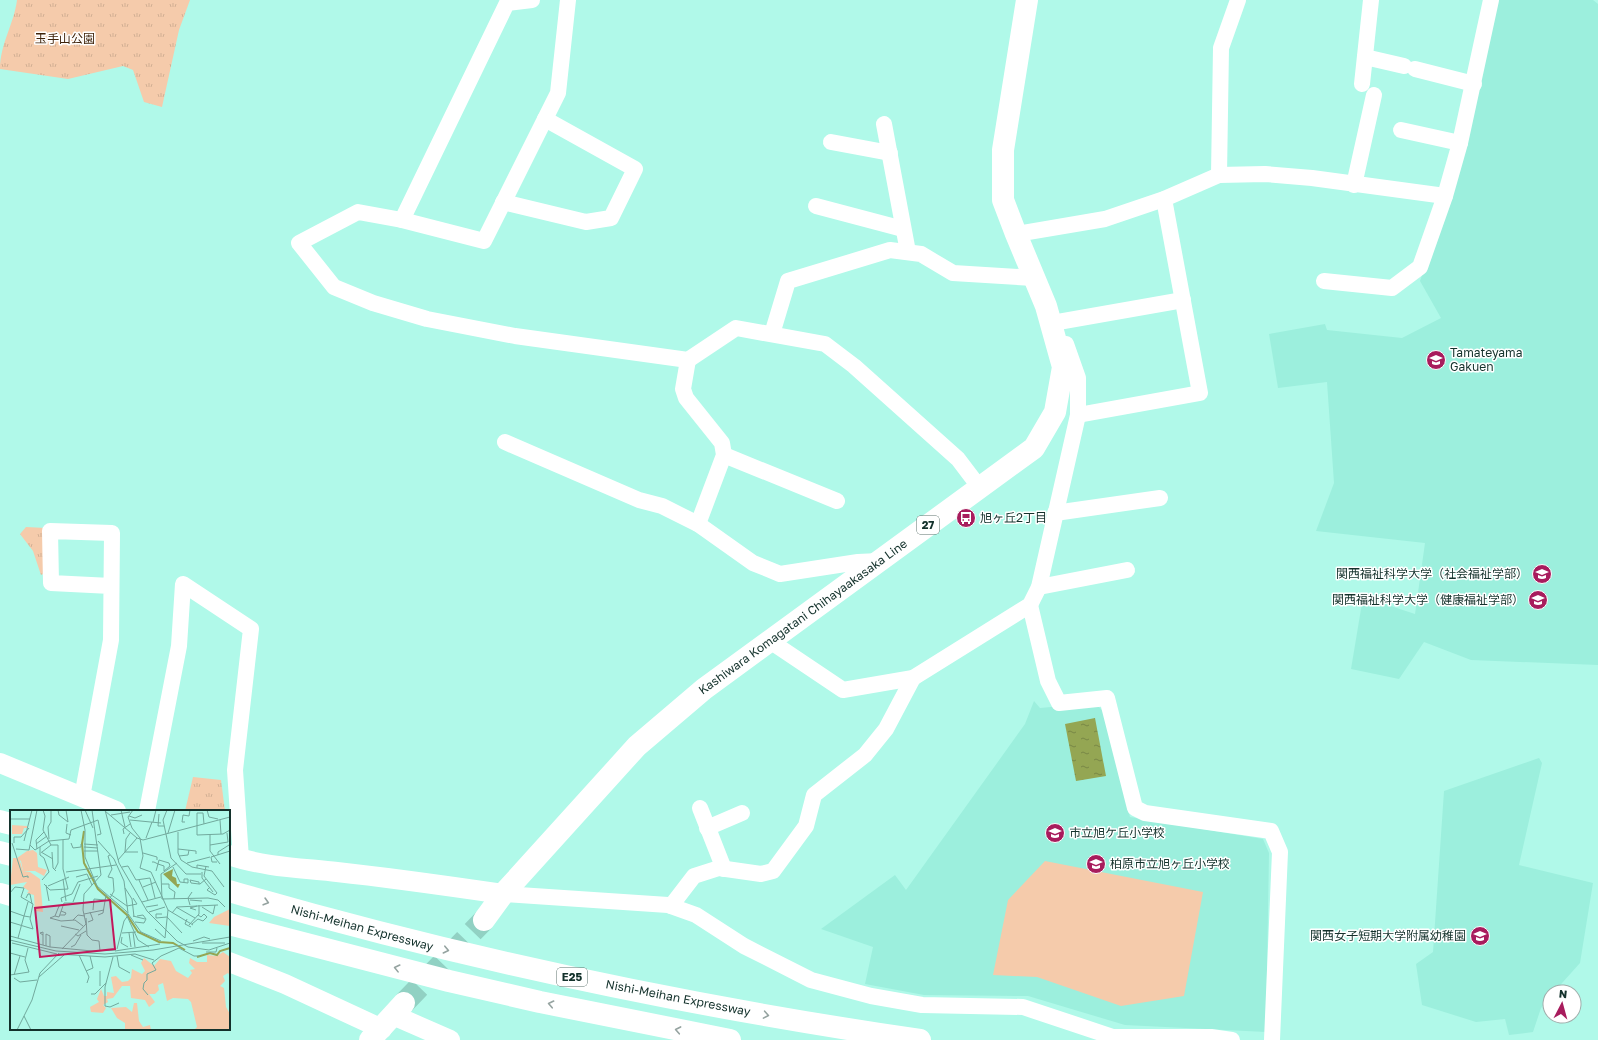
<svg xmlns="http://www.w3.org/2000/svg" width="1598" height="1040" viewBox="0 0 1598 1040" font-family="'Golos Text','Noto Sans JP',sans-serif">
<style>
.built{fill:#9cefdd}
.grass{fill:url(#grass-tufts)}
.pitch{fill:#f5cbab}
.water{fill:url(#water-ripples)}
.lines{fill:none;stroke-linecap:round;stroke-linejoin:round}
.primary-tunnel{stroke:#91d1c3;stroke-width:22;stroke-dasharray:22 11;stroke-linecap:butt}
.minor{stroke:#fff;stroke-width:16}
.tertiary{stroke:#fff;stroke-width:20}
.primary{stroke:#fff;stroke-width:22}
.motorway{stroke:#fff;stroke-width:22}
.oneway{stroke:#95a3a0}
.labels{text-anchor:middle;stroke-width:3;stroke-linejoin:round;paint-order:stroke}
.shield{fill:#fff;stroke:#5a706b;stroke-width:1}
.shield-label{font-size:11px;font-weight:bold;fill:#14322c}
.park-label{font-size:12px;fill:#3f230a;stroke:#fff}
.poi-label{font-size:12px;fill:#14322c;stroke:#fff;text-anchor:start}
.street-label{font-size:12px;fill:#14322c;stroke:#fff}
.inset-river{fill:none;stroke:#94a653;stroke-width:2}
.inset-road{fill:none;stroke:#72a99d;stroke-width:1}
.view{fill:#c2185b;fill-opacity:0.15;stroke:#c2185b;stroke-width:2}
.inset-edge{fill:none;stroke:#14322c;stroke-width:2}
</style>
<defs>
<pattern id="grass-tufts" width="24" height="20" patternUnits="userSpaceOnUse"><rect width="24" height="20" fill="#f5cbab"/><path d="M3 7l-1-3M5 7V3M7 7l1-3M15 17l-1-3M17 17v-4M19 17l1-3" fill="none" stroke="#d1af93"/></pattern>
<pattern id="water-ripples" width="26" height="14" patternUnits="userSpaceOnUse"><rect width="26" height="14" fill="#94a653"/><path d="M2 4q2-2 4 0t4 0M15 11q2-2 4 0t4 0" fill="none" stroke="#788845"/></pattern>
</defs>
<rect width="100%" height="100%" fill="#b0f9e9"/>
<g class="built">
<polygon points="1498,0 1593,0 1598,4 1598,665 1471,660 1424,642 1399,679 1351,669 1363,597 1415,614 1425,543 1316,531 1334,483 1327,382 1278,388 1269,334 1325,324 1327,330 1402,338 1441,318 1420,281 1446,206"/>
<polygon points="1034,701 1040,708 1095,703 1104,712 1130,817 1263,839 1269,853 1266,1032 1125,1025 1028,996 924,995 865,984 873,947 821,929 895,875 906,890 1025,724"/>
<polygon points="1539,758 1542,763 1519,865 1593,883 1580,963 1554,992 1550,992 1550,997 1541,1008 1533,1032 1509,1035 1505,1019 1476,1022 1422,1005 1416,964 1433,952 1444,791"/>
</g>
<g class="grass">
<path d="M17,0h173l-11,30 -17,77 -18,-5 -11,-32 -10,-4 -55,13 -68,-10c0,-25 14,-45 17,-69z"/>
<polygon points="26,527 46,528 45,573 41,575 33,551 20,534"/>
<polygon points="193,777 221,780 225,811 185,811"/>
</g>
<polygon class="pitch" points="1045,861 1203,892 1184,996 1121,1006 1037,977 993,975 1008,900"/>
<polygon class="water" points="1095,718 1106,776 1076,781 1065,724"/>
<g class="lines">
<polyline class="primary-tunnel" points="404,1003 484,920"/>
<g class="minor">
<polyline points="532,0 507,3 402,220 484,241 558,93 568,0"/>
<polyline points="1365,57 1404,66"/>
<polyline points="1415,69 1474,84"/>
<polyline points="1362,84 1371,0"/>
<polyline points="884,124 908,252"/>
<polyline points="1401,130 1460,143"/>
<polyline points="831,142 890,153"/>
<polyline points="1219,175 1221,48 1238,0"/>
<polyline points="1354,185 1374,95"/>
<polyline points="503,202 586,222 611,218 635,169 545,119"/>
<polyline points="816,206 903,229"/>
<polyline points="402,220 358,212 299,243 334,287 373,303 427,319 515,336 688,360 736,328 825,344 854,366 958,459 980,488"/>
<polyline points="1016,234 1105,219 1164,199 1219,175 1265,174 1312,178 1445,196"/>
<polyline points="1324,281 1392,288 1420,267 1445,196 1460,143 1491,0"/>
<polyline points="1058,322 1183,300"/>
<polyline points="772,334 788,281 890,250 921,254 953,273 1034,278"/>
<polyline points="688,360 683,389 686,398 722,443 724,455 698,524"/>
<polyline points="1078,415 1200,393 1164,199"/>
<polyline points="505,442 639,500 662,506 698,524 753,563 780,574 858,562 879,561"/>
<polyline points="724,455 837,501"/>
<polyline points="1055,513 1160,498"/>
<polyline points="1039,587 1127,570"/>
<polyline points="1030,605 1048,681 1059,703 1107,698 1135,808 1145,813 1271,831 1280,852 1272,1040"/>
<polyline points="770,641 843,690 913,678 1030,605 1039,587 1078,415 1078,378 1066,344"/>
<polyline points="82,797 111,640 112,533 50,531 51,583 111,586"/>
<polyline points="700,808 724,869"/>
<polyline points="147,811 179,646 183,584 251,629 235,770 241,859"/>
<polyline points="707,828 742,813"/>
<polyline points="503,894 668,905 696,915 744,946 811,980 871,996 922,1005 1023,1007 1113,1037 1211,1037 1232,1040"/>
<polyline points="671,906 694,876 719,868 761,874 773,871 806,826 814,795 865,755 886,729 913,678"/>
</g>
<g class="tertiary">
<polyline points="0,763 116,811"/>
<path d="M229,855c34,12 73,13 108,17 56,6 111,14 166,22"/>
<polyline points="0,893 11,896"/>
<polyline points="229,962 285,984 382,1029"/>
<polyline points="393,1015 450,1040"/>
</g>
<g class="primary">
<polyline points="484,920 503,894 637,746 704,689 1034,448 1055,412 1063,367 1046,306 1016,234 1003,200 1003,150 1027,0"/>
<polyline points="370,1040 404,1003"/>
</g>
<g class="motorway">
<polyline points="0,821 11,824"/>
<polyline points="0,852 11,855"/>
<path d="M229,891c226,66 458,115 691,149"/>
<polyline points="229,924 449,981 540,1002 730,1040"/>
</g>
</g>
<defs><path id="oneway-chevron" d="M-2-3.5L2.5 0L-2 3.5" fill="none" stroke-width="1.6" stroke-linecap="round" stroke-linejoin="round"/></defs>
<g class="oneway">
<use href="#oneway-chevron" transform="translate(266 902) rotate(16)"/>
<use href="#oneway-chevron" transform="translate(446 950) rotate(13)"/>
<use href="#oneway-chevron" transform="translate(397 968) rotate(-166)"/>
<use href="#oneway-chevron" transform="translate(551 1004) rotate(-168)"/>
<use href="#oneway-chevron" transform="translate(766 1015) rotate(10)"/>
<use href="#oneway-chevron" transform="translate(678 1030) rotate(-169)"/>
</g>
<defs>
<symbol id="university-disc" viewBox="-11 -11 22 22"><circle r="9.5" fill="#a81c5d" stroke="#fff"/><path d="M0-5L7-2L0 1L-7-2ZM-4 1L0 2.5L4 1V4Q0 6-4 4Z" fill="#fff"/></symbol>
<symbol id="bus-disc" viewBox="-11 -11 22 22"><circle r="9.5" fill="#a81c5d" stroke="#fff"/><path d="M-5-6H5V4H4V6H2V4H-2V6H-4V4H-5ZM-3.5-4V0h7V-4ZM-3.5 1.2v1.5H-2V1.2ZM2 1.2v1.5H3.5V1.2Z" fill="#fff"/></symbol>
<symbol id="school-disc" viewBox="-11 -11 22 22"><circle r="9.5" fill="#a81c5d" stroke="#fff"/><path d="M0-5L7-2L0 1L-7-2ZM-4 1L0 2.5L4 1V4Q0 6-4 4Z" fill="#fff"/></symbol>
</defs>
<g fill-rule="evenodd">
<use href="#university-disc" x="1425" y="349" width="22" height="22"/>
<use href="#bus-disc" x="955" y="507" width="22" height="22"/>
<use href="#university-disc" x="1531" y="563" width="22" height="22"/>
<use href="#university-disc" x="1527" y="589" width="22" height="22"/>
<use href="#school-disc" x="1044" y="822" width="22" height="22"/>
<use href="#school-disc" x="1085" y="853" width="22" height="22"/>
<use href="#school-disc" x="1469" y="925" width="22" height="22"/>
</g>
<g class="labels">
<g class="shield">
<rect x="917" y="516" width="22" height="18" rx="3"/>
<rect x="557" y="968" width="30" height="18" rx="3"/>
</g>
<g class="shield-label">
<text x="928" y="529">27</text>
<text x="572" y="981">E25</text>
</g>
<g class="park-label">
<text x="65" y="43">玉手山公園</text>
</g>
<g class="poi-label">
<text x="1450" y="357">Tamateyama<tspan x="1450" dy="14">Gakuen</tspan></text>
<text x="980" y="522">旭ヶ丘2丁目</text>
<text x="1528" y="578" text-anchor="end">関西福祉科学大学（社会福祉学部）</text>
<text x="1524" y="604" text-anchor="end">関西福祉科学大学（健康福祉学部）</text>
<text x="1069" y="837">市立旭ケ丘小学校</text>
<text x="1110" y="868">柏原市立旭ヶ丘小学校</text>
<text x="1466" y="940" text-anchor="end">関西女子短期大学附属幼稚園</text>
</g>
<g class="street-label">
<text transform="translate(803 617) rotate(-36)" y="4">Kashiwara Komagatani Chihayaakasaka Line</text>
<text transform="translate(362 928) rotate(15)" y="4">Nishi-Meihan Expressway</text>
<text transform="translate(678 998) rotate(11)" y="4">Nishi-Meihan Expressway</text>
</g>
</g>
<g transform="translate(10 810)">
<rect width="220" height="220" fill="#b0f9e9"/>
<path d="M3,48h6l4,13 7,1 10,7 3,33 -8,-1 -1,-16 -7,-2 2,-2 -6,-4 4,-5 -17,3z" fill="#f5cbab"/>
<path d="M17,41l6,-1 4,3 1,14 9,3 -3,6 -9,-5h-12l-2,-10 -4,-3zM220,99v17l-21,-3 5,-6zM213,142l7,5v19l-2,-3 -5,3 2,5 -5,5 4,2 2,19 4,7v16h-36l3,-3 -6,-25 -3,-3 -15,-1 -6,3 -4,-18 -5,2 1,5 -4,4h-6l6,8 -6,5 -4,-7 -14,-2 -1,-12h-8l-9,12 -6,1 1,3 -5,3 3,3 -3,5 -12,-1 -1,-5 9,-5 -2,-3 4,-10 3,7h3v-4l7,1 -3,-16 5,-1 6,6 6,-1 3,-3 1,-9 10,5 3,-3 -4,-8 3,-5 10,8 6,-7 11,2 5,10 12,7 4,-5 -2,-3 5,-1 -6,-6 1,-5 7,4h10v-7l10,1zM124,193h3l2,18 4,6 7,-2 1,5h-26v-7l-8,-5 -6,-10 15,-1 6,5z" fill="#f5cbab"/>
<path d="M2,15l15,1v2h-3l-2,6h-10z" fill="#f5cbab"/>
<path d="M163,59l-1,7 4,2 1,6h3l-2,4 -15,-14z" fill="#94a653"/>
<path class="inset-river" d="M74,21l-2,13 2,19 14,26 29,26 11,17 21,10 14,1 12,7M187,147l13,-4 7,2 3,-4 10,-3"/>
<path class="inset-road" d="M33,0l2,6 -2,14 8,15M48,0l1,5 9,7 -2,-12M71,0l4,20v27l12,29 29,25 15,21 20,9M75,0l8,18M95,0l14,53 28,48 30,30 11,6 21,3 21,-7M111,0l4,17M123,0l-5,7 4,11 8,10 3,18 -3,12 11,4 17,38 25,15M157,0l-4,10 8,38 15,16h15M197,0l2,7 9,2M95,1l32,27 6,2 87,-23M149,4l-1,12h6M101,5l19,-3M119,6l6,2 7,-3M0,9h20M120,10l31,3M210,10l1,14M143,12l3,-12M175,12h-3l1,-7 6,1 1,-6M57,14l-1,9 5,2M194,14l-1,-11h-6v22l26,-1 7,-4M168,22v21l3,7 11,7 20,4 12,16M120,23l-4,6 -1,13h13M158,23l7,-23M114,24l-1,-5 7,-5M200,25v16l10,13M136,28l6,-16M39,29l-1,-12 3,-5v-12M14,31l8,-31M88,31l16,18 10,22 4,32M2,33l11,34 5,-1v2M4,33v-6h7l8,-9M61,33l2,5 8,-1v-3M26,34l11,-8M74,34l14,1M20,35l5,5 14,-9 20,-2 2,-9 27,-10 3,14 -4,1M200,35l18,-3 -1,-9M30,37v8l4,3 5,14 -7,8M74,37l14,1M6,39l13,1 8,-40M27,39l-1,-9 8,-8M168,39l18,2v3M74,41h14M31,42l12,7M32,42l9,-7h7v18l-3,6M42,42l1,16 3,3M133,43l14,4v3M100,45l-2,1 4,13 -4,8 5,1 1,13 -4,7M208,45v-3l11,-7M169,46l9,-1 1,-5M108,50l19,-22M142,52h2l4,2 6,2v5l6,-5 -1,-3 -10,-3 -1,4 -2,7M207,52h-5l-1,-5 19,-6M177,53l23,-6M196,56l-2,10 13,17M112,57l6,-1 8,14 14,-2 5,20M163,57l7,15 8,1v-4h-4v3M187,58v-3l12,2M56,62l50,-7M192,62v6l11,14M151,64l1,25M151,64l16,-11M66,67l11,-3 5,11M53,69l3,22M129,70l9,20M34,74l6,6 18,-1 -5,-20v-29M152,74h7v4l6,4 -1,7M189,74v-2l-9,-2 1,3 8,1h1l6,-5M36,75l3,16M38,76l21,-9M133,77l13,-5M115,78l7,11 2,18M199,78l-2,2 8,5 2,-2M0,83l5,-6 9,1 -3,9 12,7 -3,15 3,10 -23,-7M100,84l17,12 10,-2 -4,-6M16,88l2,-4h2l2,10M152,89l46,-1 10,2 7,7M180,90l12,1M18,92l-4,14 6,1M52,92l-1,-4 11,-4 6,-12 20,-6M63,92l7,-18M132,92l19,-5M52,95l-3,1 -4,10 4,1 5,-14h19M180,95l-2,-7 4,-6M136,97l12,-2M166,97l19,11M192,97l11,7 2,-9M83,100l1,-11 11,1M186,100l-6,-2 7,-2M0,101l14,5 -6,22M139,102l16,-5M162,103l5,-6 41,-2M74,104l20,-4M152,104h-6v4l11,-1M50,105h5l1,-2 -5,-2M88,105l5,-2 3,-18M45,106l-5,2 11,3 14,-1 8,6M117,106l11,24 11,7M123,106l12,3M157,107l15,16M76,108l1,17 5,5 7,1 1,10M177,109l-2,5 6,3M63,110l5,-5 7,1M78,112l5,-2 -3,-8M125,112l9,1 2,-4 -3,-4 -6,1M182,114l6,-5 5,2 4,-4 -3,-3 -3,3 -3,-2M179,115l10,-11v-9M51,116l18,4M145,119l10,9M123,122l2,15M112,123l14,-1M119,123l2,14M65,124l3,2 8,-5M0,126l40,11 42,4 24,-1M112,127l-1,6 7,4M155,128l3,-28M0,130l46,11 49,3 48,-4 77,-13M183,131l11,-4 6,2M2,133l45,11M192,133h23M33,135v-10l-3,-2 3,-1v3M36,136v-12l4,2v11M61,137l4,-2 6,-10M52,139l24,-25 -3,-14 1,-16 17,-19 -9,-65M107,139l7,-28 5,-7M105,141l45,-7M196,142h10l1,-4M0,143l15,4M48,144l47,3 30,-3 19,6M69,145l10,22 -2,6M121,145l12,5M107,146l2,11 11,6M103,147l-8,30v19l5,1 9,-4M76,161l7,-3 -3,-12M90,161v15M0,165l19,-3 -4,-12 3,-12M4,165l6,-19M29,167l25,-22M4,168l6,4 17,-2M81,184h4l11,-11M138,185l-5,-6 1,-6 3,-3v-6l9,-4 -4,-7 9,-7 18,-8 15,8h6M14,206l7,14M7,220l15,-30 8,-27 19,-20"/>
<path class="view" d="M100,90l5,49 -75,8 -5,-49z"/>
<rect width="220" height="220" class="inset-edge"/>
</g>
<g transform="translate(1562 1004) rotate(6)"><circle r="19" fill="#ffffff" stroke="#a1adab"/>
<path d="M0-3L7 15L0 10L-7 15Z" fill="#a81c5d"/>
<text y="-6" font-size="11" font-weight="bold" text-anchor="middle" fill="#14322c">N</text>
</g>
</svg>
